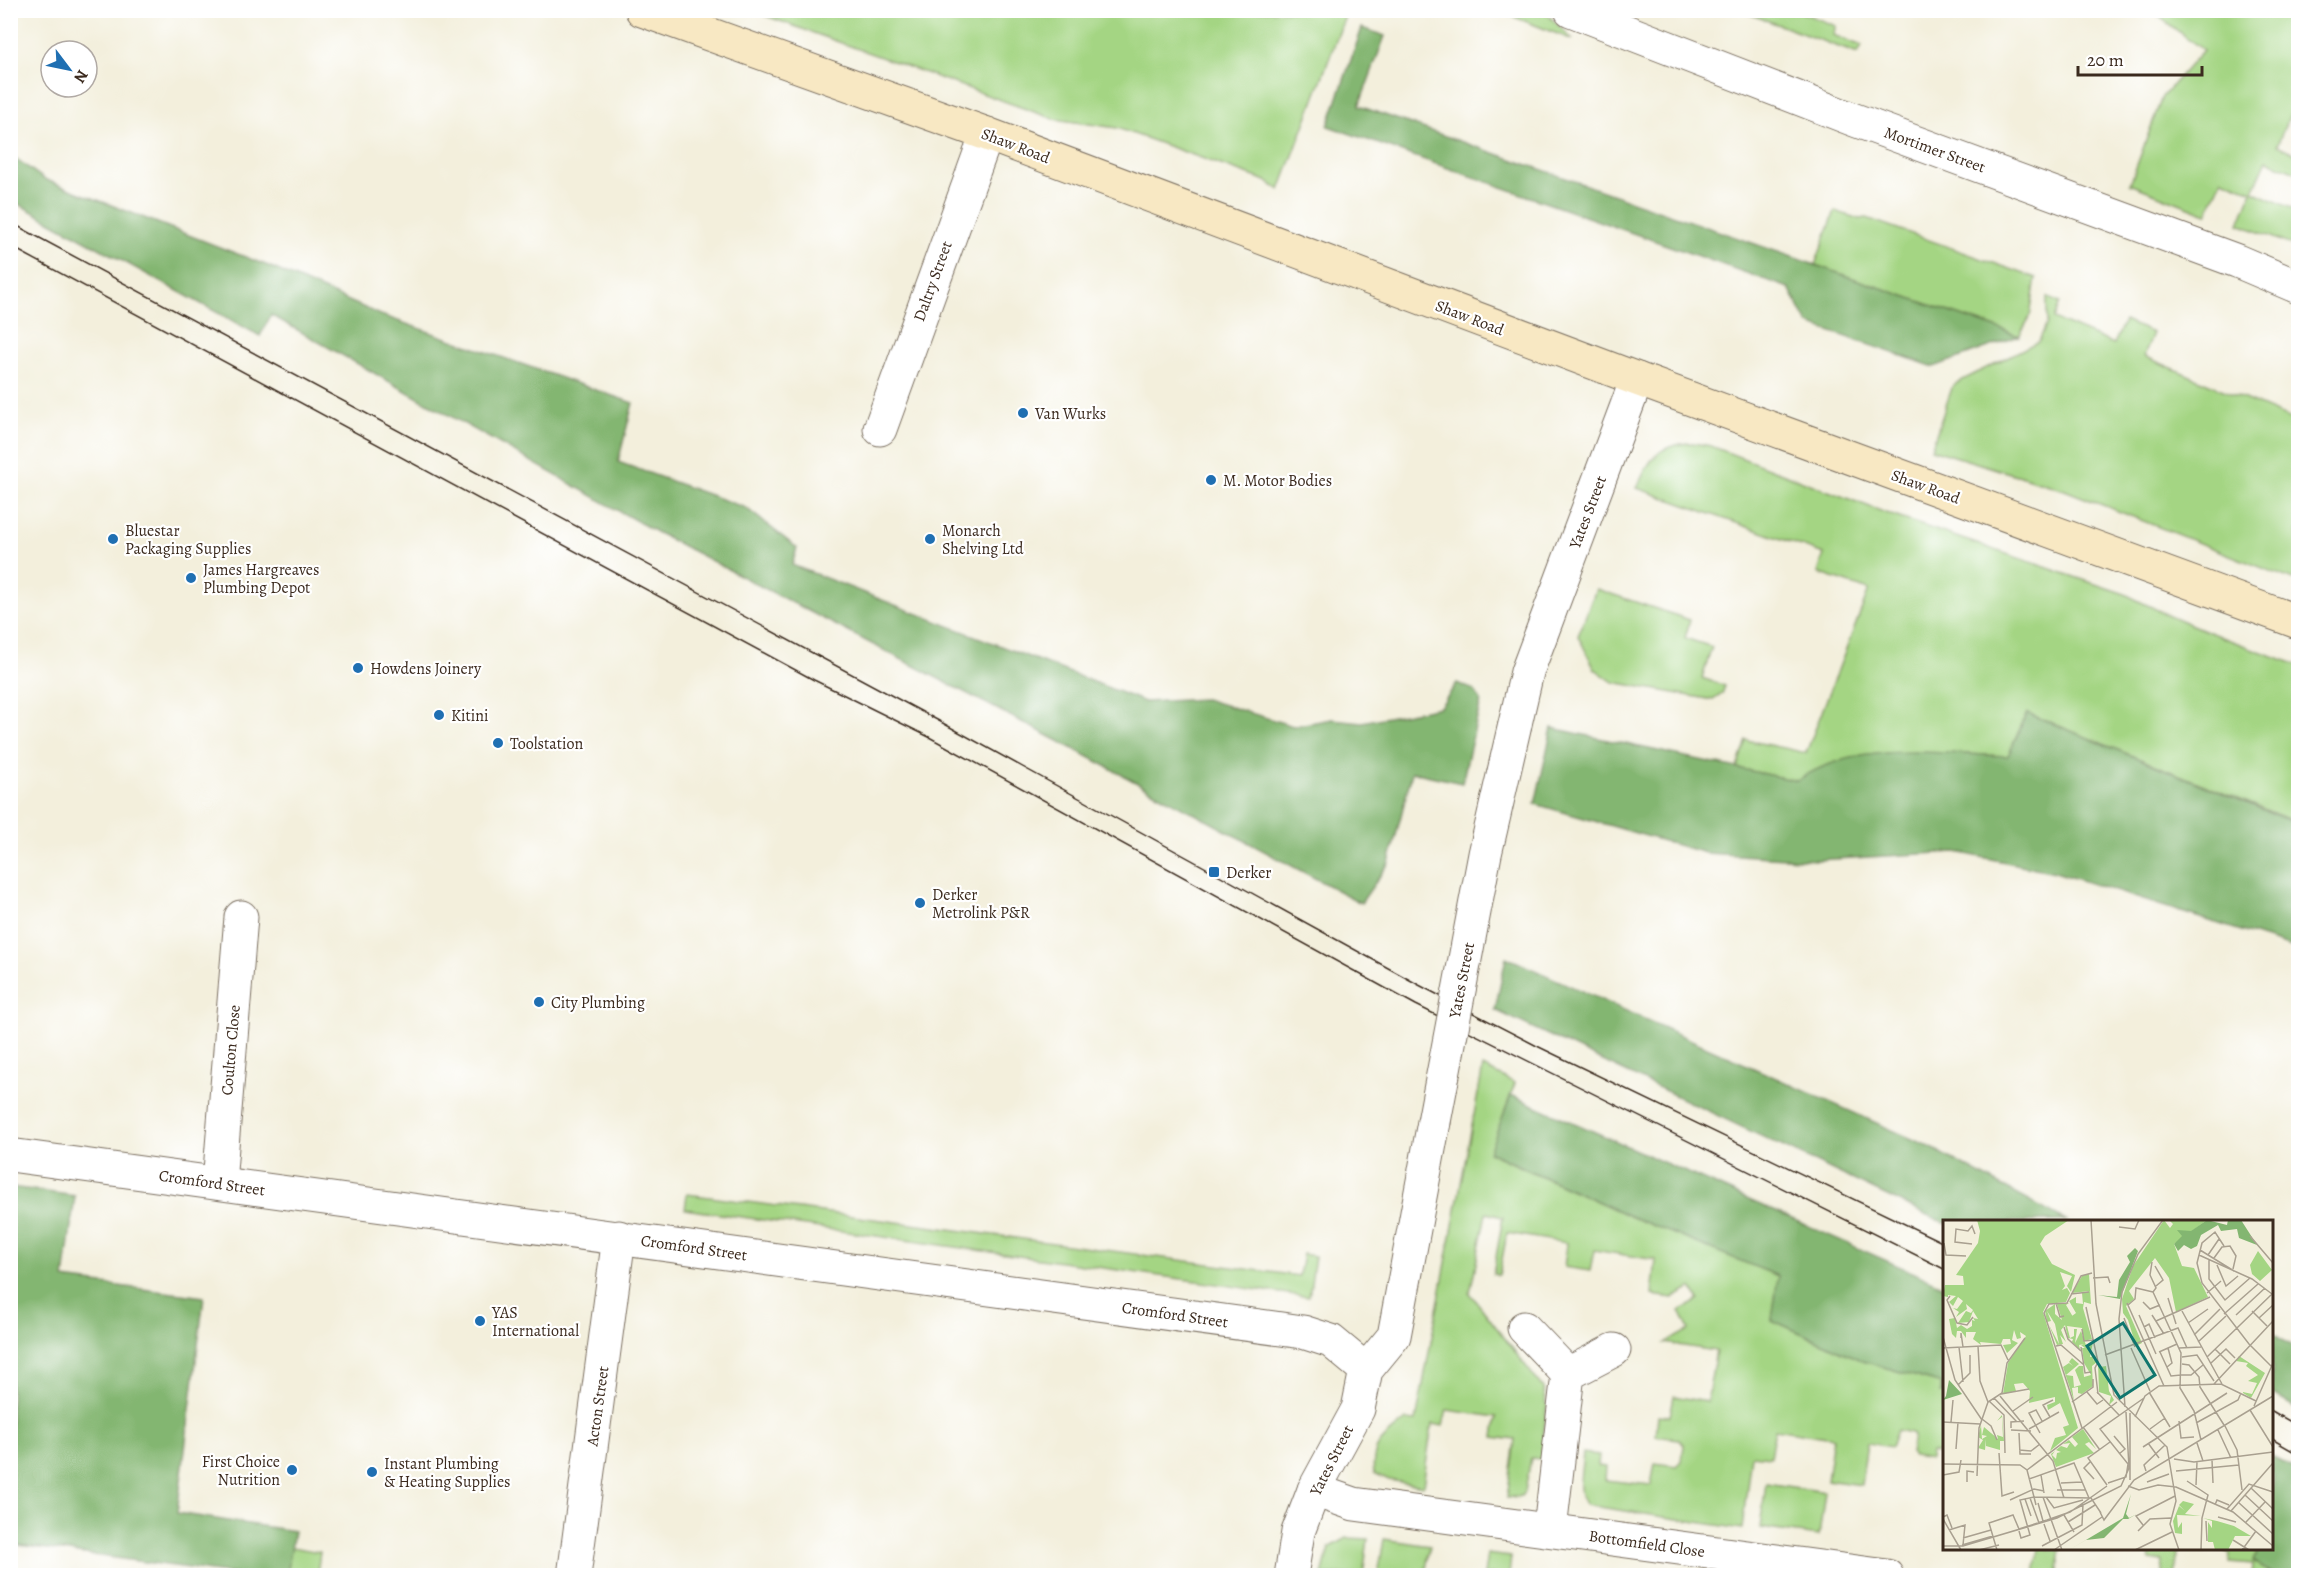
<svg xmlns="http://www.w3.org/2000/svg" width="2309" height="1586" viewBox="0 0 2309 1586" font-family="Alegreya,serif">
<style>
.green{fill:#a4d583;stroke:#708050;stroke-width:1.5}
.forest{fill:#83b671;stroke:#5f7048;stroke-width:1.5}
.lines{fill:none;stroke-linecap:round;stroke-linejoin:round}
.street-casing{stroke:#7b6f60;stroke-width:35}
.secondary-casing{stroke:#7b6f60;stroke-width:35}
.street{stroke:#fff;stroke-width:33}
.secondary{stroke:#f8e8c3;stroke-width:33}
.tram{stroke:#3b2a1e;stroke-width:1.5}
.street-bridge-casing{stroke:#7b6f60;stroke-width:35;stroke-linecap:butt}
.street-bridge{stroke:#fff;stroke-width:33}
.poi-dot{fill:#1f6fb2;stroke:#fff;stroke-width:2}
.labels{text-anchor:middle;stroke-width:4.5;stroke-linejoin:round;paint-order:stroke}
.street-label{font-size:16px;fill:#3b2a1e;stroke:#fff}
.poi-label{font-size:16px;fill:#3b2a1e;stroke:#fff;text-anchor:start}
.inset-road{fill:none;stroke:#a9a090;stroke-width:1.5}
.view{fill:#0f766e;fill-opacity:0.15;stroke:#0f766e;stroke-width:3}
.inset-edge{fill:none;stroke:#3b2a1e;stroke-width:3}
</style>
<rect width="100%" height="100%" fill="#fff"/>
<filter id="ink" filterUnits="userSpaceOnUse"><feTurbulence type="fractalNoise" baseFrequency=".0167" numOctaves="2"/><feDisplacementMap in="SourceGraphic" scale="12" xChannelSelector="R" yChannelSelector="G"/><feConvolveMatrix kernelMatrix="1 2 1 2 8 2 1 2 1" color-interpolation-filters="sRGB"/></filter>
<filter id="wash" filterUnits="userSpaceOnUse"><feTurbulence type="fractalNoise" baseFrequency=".008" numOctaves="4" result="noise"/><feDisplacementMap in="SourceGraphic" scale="24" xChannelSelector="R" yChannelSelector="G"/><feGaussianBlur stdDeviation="1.35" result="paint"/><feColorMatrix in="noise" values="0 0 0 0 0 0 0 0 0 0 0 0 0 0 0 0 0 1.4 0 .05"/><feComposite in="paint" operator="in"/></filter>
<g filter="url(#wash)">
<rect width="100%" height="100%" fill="#f3efdc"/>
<g class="green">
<polygon points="752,11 1347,11 1280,190 1266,181 1117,128 1054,119"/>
<polygon points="1499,11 1544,11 1573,40"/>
<polygon points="1741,11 1798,11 1836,26 1833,35 1862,46 1858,54"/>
<polygon points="2142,11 2298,11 2298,96 2277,145 2298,155 2298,173 2267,160 2253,191 2298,211 2298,248 2239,224 2252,191 2222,179 2207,214 2130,184 2162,97 2203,50 2158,16"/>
<polygon points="1835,211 1859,219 1867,218 2036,278 2030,317 2019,336 1815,265"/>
<polygon points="2047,297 2060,303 2054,319 2114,344 2124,321 2153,333 2144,356 2298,422 2298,582 2062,489 1931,449 1953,385 2039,341 2047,323"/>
<path d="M1693,443l18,3 180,69 234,79c56,29 114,50 173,71v158l-271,-110 -19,43c-66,-2 -155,-15 -211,25l-60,-13 9,-28 60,13 63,-163 -51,-17 6,-19 -187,-66c13,-30 21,-44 56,-45z"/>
<polygon points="1596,589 1690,620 1685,638 1712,647 1702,678 1725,686 1722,694 1713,700 1613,682 1595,669 1578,636"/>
<path d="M1483,1067l32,16 -25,70 142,64 147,59 -7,44 91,41 79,23 -2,9 4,1v60l-13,-2 -1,7 -17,-3 -3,-3 3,-17 -2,-3 -14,-3 -6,17 -24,-4 -6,42 -34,-5 6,-42 -58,-9 -5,28 -19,-2 -9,74 -156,-24c-11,-13 -4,-35 -3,-52l16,2 -1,11 8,1 -1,13 46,5 4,-22 22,3 5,-5 2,-16 -6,-6 -22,-3 2,-21 12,1 4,-20 33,6 9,-51 -51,-8 24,-13 -9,-19 19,-11 -7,-12 -19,10 -21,-3 4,-35 -62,-10 -4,21 -26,-4 3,-24 -60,-10 -8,42 -6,-1 10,-57 -17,-4 -16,80 73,95 4,16 -6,55 -10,-1 -6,33 -4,5 -14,2 8,-58 -21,-3 3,-20 -50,-7 -4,16 -11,-2 -9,62 -34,-6 -15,-7c-4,-29 12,-36 32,-53l10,1z"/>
<polygon points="687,1194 1299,1276 1303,1254 1315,1256 1309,1297 685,1209"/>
<polygon points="1766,1483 1825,1492 1819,1536 1760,1528"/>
<polygon points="1347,1538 1368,1539 1363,1575 1322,1575 1329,1548"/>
<polygon points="1384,1539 1430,1546 1425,1575 1378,1575"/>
<polygon points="291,1547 320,1552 317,1575 287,1576"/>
<polygon points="2039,1549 2061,1549 2057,1575 2035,1575"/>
<polygon points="2152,1549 2179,1549 2174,1575 2162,1575 2163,1562 2150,1560"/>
<polygon points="2227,1549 2253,1549 2258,1552 2253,1562 2273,1575 2252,1575 2253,1565 2229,1563 2230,1553 2227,1552"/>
<polygon points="1487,1554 1511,1557 1509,1575 1484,1575"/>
</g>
<g class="forest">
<polygon points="1362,28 1385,36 1359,106 2019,336 1934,367 1808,324 1789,288 1328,126"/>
<polygon points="11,155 44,179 266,265 381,315 633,403 618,462 746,508 797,548 792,565 1145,702 1205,699 1293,726 1332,719 1362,722 1440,707 1457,683 1474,690 1481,701 1462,783 1412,772 1389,863 1361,903 1072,748 658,533 271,315 260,336 11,200"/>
<path d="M2027,713l271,111v125l-243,-77 -99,-20 -140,8 -111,-7 -170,-49 17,-76 245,53c58,-41 143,-27 211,-25z"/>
<polygon points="1506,957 1930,1147 2066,1221 1944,1223 1495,1010"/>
<polygon points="1511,1095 1944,1286 1944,1394 1940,1393 1942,1384 1863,1361 1772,1320 1778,1276 1632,1217 1489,1152"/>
<polygon points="11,1187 75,1196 64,1279 204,1297 177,1513 294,1531 287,1575 241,1575 11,1544"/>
<polygon points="2272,1334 2298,1349 2298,1409 2272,1394"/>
<polygon points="2272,1456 2298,1472 2298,1575 2273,1575 2253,1562 2258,1552 2253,1549 2272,1548"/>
</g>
</g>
<g filter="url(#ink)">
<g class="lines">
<defs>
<g id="street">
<polyline points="1571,10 1852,119 2237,261 2298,287"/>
<polyline points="880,429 987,134"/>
<polyline points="1515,724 1527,672 1637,379"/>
<polyline points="10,1155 1303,1332 1331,1341 1366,1370"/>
<polyline points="219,1183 241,917"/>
<polyline points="1524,1328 1568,1374"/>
<polyline points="1314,1490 1354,1504 1887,1576"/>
<polyline points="1550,1529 1568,1374 1614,1350"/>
<polyline points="574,1576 619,1237"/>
<polyline points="1291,1576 1298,1532 1314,1490 1358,1409 1366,1370 1394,1336 1434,1122"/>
</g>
<polyline id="secondary" points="642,10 987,134 1637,379 2298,622"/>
</defs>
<use href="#street" class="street-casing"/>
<use href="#secondary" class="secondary-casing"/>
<use href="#street" class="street"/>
<use href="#secondary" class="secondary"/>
<g class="tram">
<polyline points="10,222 939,721 1419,985 1537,1046 1944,1243"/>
<polyline points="10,246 814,680 929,737 1416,1005 1944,1269"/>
<polyline points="2272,1411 2298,1426"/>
<polyline points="2272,1439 2298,1454"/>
</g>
<defs>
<polyline id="street-bridge" points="1434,1122 1485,854 1515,724"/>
</defs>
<use href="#street-bridge" class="street-bridge-casing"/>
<use href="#street-bridge" class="street-bridge"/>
</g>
</g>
<g class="poi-dot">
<circle cx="1023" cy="413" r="6"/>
<circle cx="1211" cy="480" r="6"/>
<circle cx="113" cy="539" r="6"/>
<circle cx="930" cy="539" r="6"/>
<circle cx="191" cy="578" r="6"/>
<circle cx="358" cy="668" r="6"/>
<circle cx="439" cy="715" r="6"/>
<circle cx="498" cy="743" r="6"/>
<rect x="1208" y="866" width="12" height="12" rx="3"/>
<circle cx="920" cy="903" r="6"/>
<circle cx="539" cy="1002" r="6"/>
<circle cx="480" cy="1321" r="6"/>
<circle cx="292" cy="1470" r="6"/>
<circle cx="372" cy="1472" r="6"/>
</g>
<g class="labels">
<g class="street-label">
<text transform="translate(1016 145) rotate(21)" y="6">Shaw Road</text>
<text transform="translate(1935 149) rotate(20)" y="6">Mortimer Street</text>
<text transform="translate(932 281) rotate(-70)" y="6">Daltry Street</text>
<text transform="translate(1470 317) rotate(21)" y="6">Shaw Road</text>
<text transform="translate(1926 486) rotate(20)" y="6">Shaw Road</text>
<text transform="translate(1587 512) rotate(-69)" y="6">Yates Street</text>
<text transform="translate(1461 980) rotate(-79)" y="6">Yates Street</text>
<text transform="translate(230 1050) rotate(-85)" y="6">Coulton Close</text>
<text transform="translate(212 1182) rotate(8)" y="6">Cromford Street</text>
<text transform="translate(694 1247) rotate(8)" y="6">Cromford Street</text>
<text transform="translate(1175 1314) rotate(8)" y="6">Cromford Street</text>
<text transform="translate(597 1406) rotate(-82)" y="6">Acton Street</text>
<text transform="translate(1331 1460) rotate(-63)" y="6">Yates Street</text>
<text transform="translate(1647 1543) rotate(8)" y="6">Bottomfield Close</text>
</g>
<g class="poi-label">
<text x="1035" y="419">Van Wurks</text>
<text x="1223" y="486">M. Motor Bodies</text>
<text x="125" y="536">Bluestar<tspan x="125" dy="18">Packaging Supplies</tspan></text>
<text x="942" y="536">Monarch<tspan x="942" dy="18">Shelving Ltd</tspan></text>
<text x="203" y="575">James Hargreaves<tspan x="203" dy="18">Plumbing Depot</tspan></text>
<text x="370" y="674">Howdens Joinery</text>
<text x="451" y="721">Kitini</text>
<text x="510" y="749">Toolstation</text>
<text x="1226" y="878">Derker</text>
<text x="932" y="900">Derker<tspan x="932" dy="18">Metrolink P&amp;R</tspan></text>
<text x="551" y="1008">City Plumbing</text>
<text x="492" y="1318">YAS<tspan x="492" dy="18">International</tspan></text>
<text x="280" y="1467" text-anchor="end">First Choice<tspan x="280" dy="18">Nutrition</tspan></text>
<text x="384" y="1469">Instant Plumbing<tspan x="384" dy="18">&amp; Heating Supplies</tspan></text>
</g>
</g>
<g transform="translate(1943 1220)">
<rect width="330" height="330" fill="#f3efdc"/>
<path d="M34,0h92l-24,16 -5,8 12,20 23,11 -4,17 -4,-6 5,-10 -12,-4 5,14 -3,4 5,-2 3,5 -4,9 -19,2 -4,8 35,116 -28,23 5,-13 11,-3 -3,-8 6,-2 -9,-22 -12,7 -1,-5 8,-3v-5l-26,6 1,-12 -7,-8 -9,1 2,7 -13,3 5,-31 18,-27 -6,-4 1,6 -4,1 -3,-9 -2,10 6,3 -11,10 -4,-8 8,-1 -1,-5h-7l-2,5 -21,-2 1,3 -8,-6 3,-7h-10v6l-5,-7h-4l-1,7 -4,-4 -3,-15 6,-1 2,10 4,-3 6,4 5,-3v-6l3,1 -2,-3 5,1 -5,-8 -4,11 -11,1 8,-12 5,2 2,-3 -7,-6 1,5 -11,8 3,-5 -6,-4 4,1 6,-8 -5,-4 -5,9 -4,-4 7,-6 -8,-1v-6v8l-5,-1 2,-11h19l-1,-9 -7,-1 22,-32 2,-12zM221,0l6,8 3,-4 -4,-4h38l-33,24 8,22 12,2 14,29 -32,15 -7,-34 -14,-20 -26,33 5,8 -8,7 16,37 -6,3 -8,-26 -5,-7 -1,-14 11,-33zM315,31l14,19 -12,11 -8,-7 -2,-9zM146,54l2,30 -7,-2 -1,6 9,31 -8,2 -2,-13 -15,-2 3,12 4,-2v-7h3l-2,14 6,-12 5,14 7,-3 -3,15 4,-1 -1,6 2,-7 2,7 -5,4 1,20 -11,8 -4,-1v-6l-6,1 2,13 -11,-34 6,-4 4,3 -4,-4 3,-4 7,6 -13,11 7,1 1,11 7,-2 -6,-15 4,-4h4l1,11 7,-2 -7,-12 -2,-15h3l-4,-3 3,-1 -5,1 1,5 -8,-8 1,-3 -5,-1 -3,-13 -4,5 5,12 -6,-7 3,9 -6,1 -8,-20 10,19 -4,-20 -8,-13 4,10 -4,1 -2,-11 10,-7v10l7,6 -5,-16 12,-1 -3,2 10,17 -4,-6 4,-3 -7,-12 7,-4v6l7,1 -1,-11 8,-2 -18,2 10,-17zM296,136l26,17 -14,25 -8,-5v-1l9,2 5,-11 -9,-2 10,-6 -12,-9 2,-3 -12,-2zM155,142l2,5 6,-1 3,25 5,9 -5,5 2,-9 -12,-4zM59,195l2,26h-4v9l-14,-4v-7l-1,11 -7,-2 5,-8 -5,-3 3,-12 1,14 5,-3 -5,-1 2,-8 14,12 -1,-4 6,2 -1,-20 -5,4zM140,209l13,20 -7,-7 -4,2 9,9 -38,14 -5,-13 4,-3 -3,4 4,4 1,-6 4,-1 -5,-2 5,-4 6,2 3,-5 -7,1 6,-4 6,7 3,-3 -6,-7zM240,281l11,3 -9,10 16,2 -24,-1 1,13 4,-6v12l-7,-1 -2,-12 6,-15 6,5 -6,-6zM260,298l14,3 17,5 17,10h-16l-7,14h-13l-2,-8h-5v-20l4,6v-7z" fill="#a4d583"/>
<path d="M264,0l20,5 1,-5h13l16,25 -18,-7 -2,-9 -16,2 -3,-6 -17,10 -4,11 -6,3 -7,-4 -6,6 -4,-7 8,-8 -5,-6 14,1zM192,28l3,3 -18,48 -22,-4 19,2 2,-17 11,-18 -3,-6zM6,160l13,14 -19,6 3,-4zM188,274l-5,20 3,4 8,-4 -9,5h-5l-19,19 -18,2 -17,10 54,-32z" fill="#83b671"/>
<path class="inset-road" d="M148,0l5,84 18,91 53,52 9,54 -6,23 9,26M176,7l16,2 4,-9M307,16l23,27M1,23l2,12 20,1M29,24l-17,-2 1,-13 12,2 4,-5 3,8M281,26l-9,-14 -13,11 -5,20 5,20 47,61 23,23M257,30l34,21M256,35l53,24 20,15M265,35l11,-16M271,38l8,-11 8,-1 6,10 -3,13M266,40v19l16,21 25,-22M209,42l-2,13 6,13 -3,4M274,45l9,21 12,-10M212,46l8,14 -7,6M150,58l15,-1 2,6M210,72l28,61 -1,35 14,23 7,29M264,73l14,-12M128,74l18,-2M7,76l-3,4 10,23 10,2 6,-8M225,78l8,26M200,82l7,7 10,-4M113,83l4,14 4,-1M184,83l37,83M185,85l7,-6 1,-11 17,4M143,87l12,55 -3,6 3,26M239,91l40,73M309,91l15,15M281,94l34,-30M196,95l17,39M209,95l12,19M293,95l29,-27M181,98l11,29M316,98l14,-13M213,101l54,-24M245,103l20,-14M121,107l4,12 13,12M201,107l5,-3 6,14M139,109l2,12 10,-1M251,115l26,-26M0,117l12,43 27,40M18,118v-5l2,14M255,122l28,-26M35,126l2,35 8,21M113,126l5,-1 23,20M16,127l4,35M138,127l4,26 6,-1M0,128l58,-3 7,15M188,128l19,43M236,128l22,-1M272,129l15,15M216,132l18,-8M217,132l11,24 10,-1M162,135l73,-27 9,20M239,137l15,-2 17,26M264,137l65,-63M268,143l15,-14 9,9M239,144l7,1 10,12 1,10 24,38M224,147l5,-4 -4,-15M238,155h10l12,-10M271,164l59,-63M15,165l12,-12v-18M144,172l10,12 6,-4M154,172l22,23M206,172l21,35M58,174l28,-5M57,176l53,65 11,37M51,178l23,24M46,181l15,14 1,38M129,182l21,-15v-8M311,186l19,-43M182,187l-6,-88 3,-27 16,-38 25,-34M307,190l23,37M70,191l20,-14M187,193v67M107,197l-7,-12 10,-5M192,197l10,-21 14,-10 62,-2 35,17M39,199l9,7 6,14M236,201l2,17 13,-1M0,202l37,2M8,202l2,-22M253,203l42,-23 3,-7M282,206l12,24 5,40M140,207l17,23M68,208v-6l13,-1M139,208l-38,-115 5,-9 18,-1 14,-27 11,-3M86,209l30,-17M207,209l15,-11M68,210l20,1M275,210l13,28M76,213l1,21h11M97,213l-11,-20 7,-3 6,11M171,216l11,13 -6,5M205,223l11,15M254,223l6,18M200,227l84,-54M13,229l2,-27M76,230l12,1 9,-7M56,233l3,43 12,-4M231,239l20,3 79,-10M269,240l1,23M147,242l-6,6 10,11M0,244l77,1 7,5 7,27 57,1 10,15M84,250l90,-68M203,251l-2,-6 21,-20M233,251l63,-6M0,255l16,-3 2,-12M98,255l3,18M34,256l2,-48 9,-26 14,-9 5,-30 18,-25M86,259l45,-16 15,35M244,261l21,14 -6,23 -1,32M24,262v-11l7,1M204,262l22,-8M118,263l21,-1M165,263l18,-6 2,-13 -28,-35 44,-31M164,265l-19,-27 22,-16M253,265l1,-23M185,266l11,4 19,-5 18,2 57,25 40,34M308,268l22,21M114,270h28M302,275l28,26M100,277l19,53M103,277l8,11 29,-8M87,278l9,25M82,279l6,17M67,280l24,-11 10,2M295,282l35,32M95,283l5,18M272,285l2,-5 12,5M284,289l22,-25 24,8M288,291l42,-48M157,292l4,8 30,-40 139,-84M121,295l10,17M0,297l4,-2 5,13M275,297l18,5M0,299l18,31M263,301l1,20M125,302l27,-17M303,302l19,-20M101,304l6,17M200,305l-7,-9 39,-20M6,310l16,-5 -2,20M76,311l2,7 9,-3 -10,-35 14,-3 2,8M195,311l12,-12 21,-1M20,318l28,-8M290,320l16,10M19,325l31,-9M0,326h20l94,-28 64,-32 8,-18 -3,-56M99,326l40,-21 1,-21M36,330l20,-5M54,330l-8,-27 24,-8 6,14 28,-9 23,-8 37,-26M111,330l48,-33M192,330l37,-18M299,330l14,-19"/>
<path class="view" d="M180,103l32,52 -35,23 -33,-52z"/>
<rect width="330" height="330" class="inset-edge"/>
</g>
<rect width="2309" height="1586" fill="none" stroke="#fff" stroke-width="36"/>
<g transform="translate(69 69) rotate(122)"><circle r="28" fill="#ffffff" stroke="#b1aaa5" stroke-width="1.5"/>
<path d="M0-4.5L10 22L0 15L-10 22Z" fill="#1f6fb2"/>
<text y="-9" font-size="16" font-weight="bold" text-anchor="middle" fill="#3b2a1e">N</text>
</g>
<path d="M2078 66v9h124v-9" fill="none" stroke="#3b2a1e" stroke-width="3"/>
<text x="2087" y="66" font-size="18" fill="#3b2a1e" stroke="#ffffff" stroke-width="4.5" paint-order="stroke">20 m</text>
</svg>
